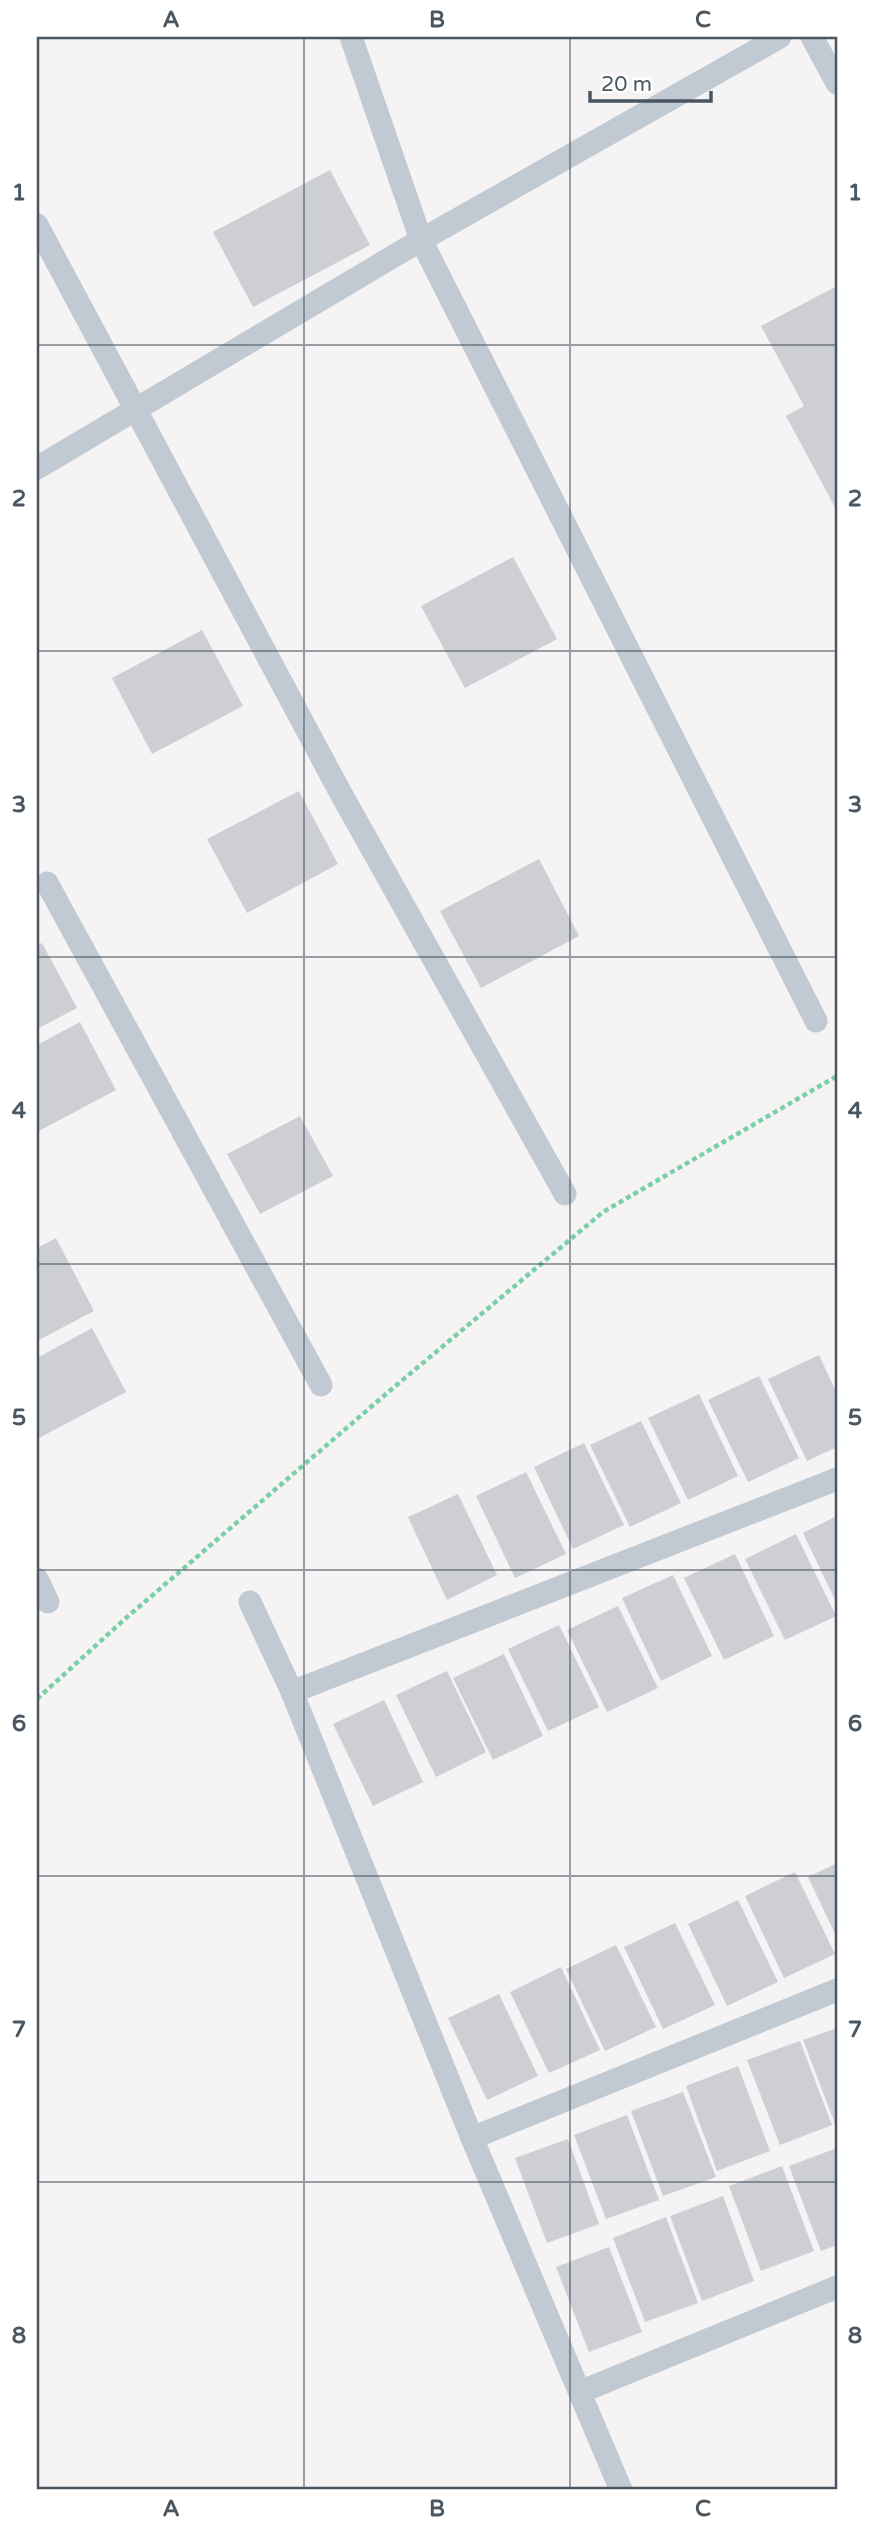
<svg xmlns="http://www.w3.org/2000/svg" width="874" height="2527" viewBox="0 0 874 2527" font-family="'Varela Round',sans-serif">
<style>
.building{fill:#cdcfd5}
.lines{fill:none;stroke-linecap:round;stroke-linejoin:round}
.path{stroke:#7ad0a6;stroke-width:4.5;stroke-dasharray:5 3.5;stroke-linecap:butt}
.service{stroke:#c1cad2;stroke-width:23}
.grid{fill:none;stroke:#4a5661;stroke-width:2;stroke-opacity:0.55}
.neatline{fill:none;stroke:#4a5661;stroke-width:2.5}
.grid-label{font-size:23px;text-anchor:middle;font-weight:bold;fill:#4a5661}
</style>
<rect width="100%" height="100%" fill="#f5f3f3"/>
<g class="building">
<polygon points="330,170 370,245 253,307 213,232"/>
<polygon points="837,286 837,511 786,416 804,406 761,326"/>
<polygon points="513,557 557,639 465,688 421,606"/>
<polygon points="202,630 243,706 152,754 112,678"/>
<polygon points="299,791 338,864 247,913 207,839"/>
<polygon points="539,859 579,936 481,988 440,911"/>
<polygon points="42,943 77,1008 37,1029 37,946"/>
<polygon points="80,1022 116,1090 37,1132 37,1045"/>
<polygon points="300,1116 333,1176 260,1214 227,1154"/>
<polygon points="56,1238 94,1311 37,1341 37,1248"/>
<polygon points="92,1328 126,1392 37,1439 37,1358"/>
<polygon points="819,1355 837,1394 837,1447 807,1461 768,1379"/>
<polygon points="759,1376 799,1458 748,1482 708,1400"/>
<polygon points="699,1394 738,1476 688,1500 648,1418"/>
<polygon points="641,1421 681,1503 630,1527 590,1445"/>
<polygon points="584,1443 624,1525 573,1549 534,1467"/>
<polygon points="526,1472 566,1554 515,1578 476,1496"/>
<polygon points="458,1494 497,1575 447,1600 408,1517"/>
<polygon points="837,1516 837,1604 803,1533"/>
<polygon points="796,1534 836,1616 785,1640 745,1559"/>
<polygon points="735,1554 774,1636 724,1660 684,1578"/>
<polygon points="673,1575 712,1656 661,1681 622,1598"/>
<polygon points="618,1606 658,1688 607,1712 567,1630"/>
<polygon points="559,1625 599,1707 548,1731 508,1649"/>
<polygon points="504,1654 543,1736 493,1760 453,1678"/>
<polygon points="447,1671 486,1752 436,1777 396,1695"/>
<polygon points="384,1700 423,1782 373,1806 333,1724"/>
<polygon points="837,1863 837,1938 808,1877"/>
<polygon points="795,1872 835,1954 784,1978 745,1896"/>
<polygon points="738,1900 778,1982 727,2006 688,1924"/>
<polygon points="675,1923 715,2005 663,2029 624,1947"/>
<polygon points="616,1945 656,2027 605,2051 566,1969"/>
<polygon points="561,1967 600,2050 549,2073 510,1992"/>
<polygon points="499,1994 538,2076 487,2100 448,2018"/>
<polygon points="837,2028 837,2129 803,2040"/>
<polygon points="800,2041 832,2125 780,2145 747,2060"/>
<polygon points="738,2066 770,2151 717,2171 686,2086"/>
<polygon points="683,2092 716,2177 663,2196 631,2111"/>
<polygon points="627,2115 659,2200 606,2219 574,2135"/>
<polygon points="568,2139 599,2224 547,2243 515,2158"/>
<polygon points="837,2148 837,2245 821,2251 789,2166"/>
<polygon points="782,2166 814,2251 761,2271 729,2186"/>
<polygon points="723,2196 754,2281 702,2301 670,2216"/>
<polygon points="666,2217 698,2303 645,2322 613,2238"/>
<polygon points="609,2247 642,2332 589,2352 556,2267"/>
</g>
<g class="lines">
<polyline class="path" points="37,1699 126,1618 393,1388 603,1212 837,1076"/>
<g class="service">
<polyline points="351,37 421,240 816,1021"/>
<polyline points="812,37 837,83"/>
<polyline points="37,225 339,790 565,1194"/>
<polyline points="37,468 421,240 780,37"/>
<polyline points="47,883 321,1385"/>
<polyline points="37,1579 48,1602"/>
<polyline points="250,1602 292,1692"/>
<polyline points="472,2138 837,1990"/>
<polyline points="580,2392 837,2287"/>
<polyline points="621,2490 472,2138 292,1692 837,1479"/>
</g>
</g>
<path class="grid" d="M304,37v2453M570,37v2453M37,345h800M37,651h800M37,957h800M37,1264h800M37,1570h800M37,1876h800M37,2182h800"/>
<rect width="874" height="2527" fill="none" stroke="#ffffff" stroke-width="77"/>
<path d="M590 91v10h121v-10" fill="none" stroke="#4a5661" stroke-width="3.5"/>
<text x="601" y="91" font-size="21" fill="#4a5661" stroke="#ffffff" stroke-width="5" paint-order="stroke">20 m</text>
<rect x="38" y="38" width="798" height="2450" class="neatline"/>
<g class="grid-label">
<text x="171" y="27">A</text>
<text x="437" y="27">B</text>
<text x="703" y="27">C</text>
<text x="19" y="200">1</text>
<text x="855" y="200">1</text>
<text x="19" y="506">2</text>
<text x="855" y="506">2</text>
<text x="19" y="812">3</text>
<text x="855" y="812">3</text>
<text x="19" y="1118">4</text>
<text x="855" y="1118">4</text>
<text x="19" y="1425">5</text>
<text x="855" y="1425">5</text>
<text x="19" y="1731">6</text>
<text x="855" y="1731">6</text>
<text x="19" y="2037">7</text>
<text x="855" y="2037">7</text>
<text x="19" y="2343">8</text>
<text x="855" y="2343">8</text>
<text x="171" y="2516">A</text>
<text x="437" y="2516">B</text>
<text x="703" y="2516">C</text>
</g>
</svg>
